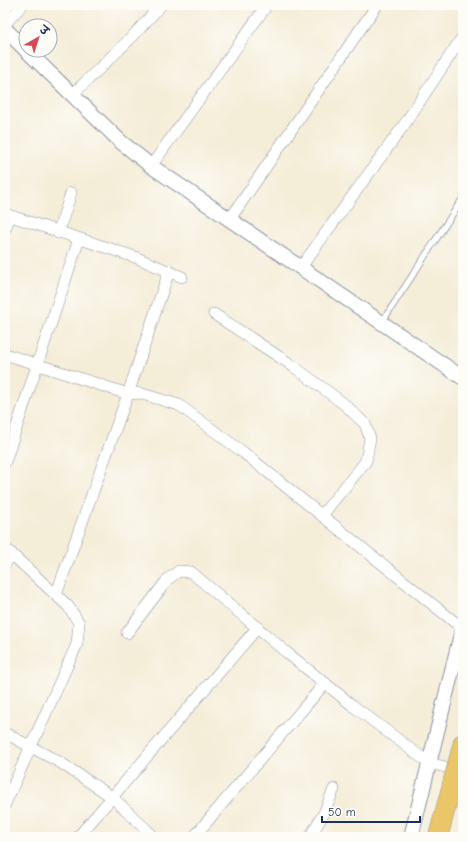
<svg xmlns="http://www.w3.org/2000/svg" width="468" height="842" viewBox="0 0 468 842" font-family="'Comic Neue','Playpen Sans Deva',sans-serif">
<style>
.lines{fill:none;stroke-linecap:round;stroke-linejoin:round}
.service-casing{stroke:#888e9b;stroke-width:7}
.minor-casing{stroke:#888e9b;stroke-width:12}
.tertiary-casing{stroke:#888e9b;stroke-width:16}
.trunk-casing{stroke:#888e9b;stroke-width:20}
.service{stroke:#fff;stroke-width:5.5}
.minor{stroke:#fff;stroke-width:11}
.tertiary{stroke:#fff;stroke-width:14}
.trunk{stroke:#ebc669;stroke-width:19}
.trunk-bridge-casing{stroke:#888e9b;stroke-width:20;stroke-linecap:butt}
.trunk-bridge{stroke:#ebc669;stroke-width:19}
</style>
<rect width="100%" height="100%" fill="#fdfcf7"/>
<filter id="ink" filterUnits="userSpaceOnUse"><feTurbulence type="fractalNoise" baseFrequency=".025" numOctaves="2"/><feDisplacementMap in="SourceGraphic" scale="8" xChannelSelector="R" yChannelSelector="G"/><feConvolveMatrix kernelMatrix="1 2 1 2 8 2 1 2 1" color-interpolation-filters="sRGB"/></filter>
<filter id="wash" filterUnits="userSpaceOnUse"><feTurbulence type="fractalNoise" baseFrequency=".012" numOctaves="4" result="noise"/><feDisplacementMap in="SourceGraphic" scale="16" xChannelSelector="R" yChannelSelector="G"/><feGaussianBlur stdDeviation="0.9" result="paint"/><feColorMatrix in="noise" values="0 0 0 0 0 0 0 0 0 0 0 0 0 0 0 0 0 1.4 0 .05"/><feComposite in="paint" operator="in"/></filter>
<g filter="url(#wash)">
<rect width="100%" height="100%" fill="#f4edd8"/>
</g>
<g filter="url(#ink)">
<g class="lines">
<defs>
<polyline id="service" points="382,322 463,198"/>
<g id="minor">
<polyline points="5,24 22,5"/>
<polyline points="72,95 133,36 161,5"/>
<polyline points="151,166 267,5"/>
<polyline points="5,214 135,257 182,277"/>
<polyline points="230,219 377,5"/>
<polyline points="5,229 10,216"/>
<polyline points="58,233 71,193"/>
<polyline points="301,267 404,125 463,36"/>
<polyline points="214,314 293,366 344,404 365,424 370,438 366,461 322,515"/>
<polyline points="5,354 128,394 139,393 179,405 244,453 462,628"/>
<polyline points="5,462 79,239"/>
<polyline points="5,548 68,606 79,623 77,644 5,804"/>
<polyline points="5,564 11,553"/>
<polyline points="56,595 128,394 169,271"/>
<polyline points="127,633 168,579 179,571 191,572 286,652 352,705 429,763 461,771"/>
<polyline points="5,733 61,763 112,797 154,837"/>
<polyline points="78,837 258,627"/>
<polyline points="194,837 325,683"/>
<polyline points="310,837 324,813 334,789"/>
</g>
<g id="tertiary">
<polyline points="5,29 26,50"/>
<polyline points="26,50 121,142 151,166 463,378"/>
<polyline points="411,837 463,626"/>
</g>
<g id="trunk">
<polyline points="459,758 463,743"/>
<polyline points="438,837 453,781"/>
</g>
</defs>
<use href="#service" class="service-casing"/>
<use href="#minor" class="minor-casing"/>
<use href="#tertiary" class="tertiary-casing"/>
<use href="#trunk" class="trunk-casing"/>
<use href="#service" class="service"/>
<use href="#minor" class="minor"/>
<use href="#tertiary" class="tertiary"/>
<use href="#trunk" class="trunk"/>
<defs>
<polyline id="trunk-bridge" points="453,781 459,758"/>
</defs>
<use href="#trunk-bridge" class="trunk-bridge-casing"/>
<use href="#trunk-bridge" class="trunk-bridge"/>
</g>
</g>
<rect width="468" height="842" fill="none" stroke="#fdfcf7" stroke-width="20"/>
<g transform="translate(38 38) rotate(39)"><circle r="19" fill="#fdfcf7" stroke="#a3aaba"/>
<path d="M0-3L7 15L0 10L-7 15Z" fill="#d1495b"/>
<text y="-6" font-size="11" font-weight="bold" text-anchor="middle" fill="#1b2f5e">उ</text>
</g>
<path d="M322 816v6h98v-6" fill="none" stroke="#1b2f5e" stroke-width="2"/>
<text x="328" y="816" font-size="12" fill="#1b2f5e" stroke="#fdfcf7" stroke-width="3" paint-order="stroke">50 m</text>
</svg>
